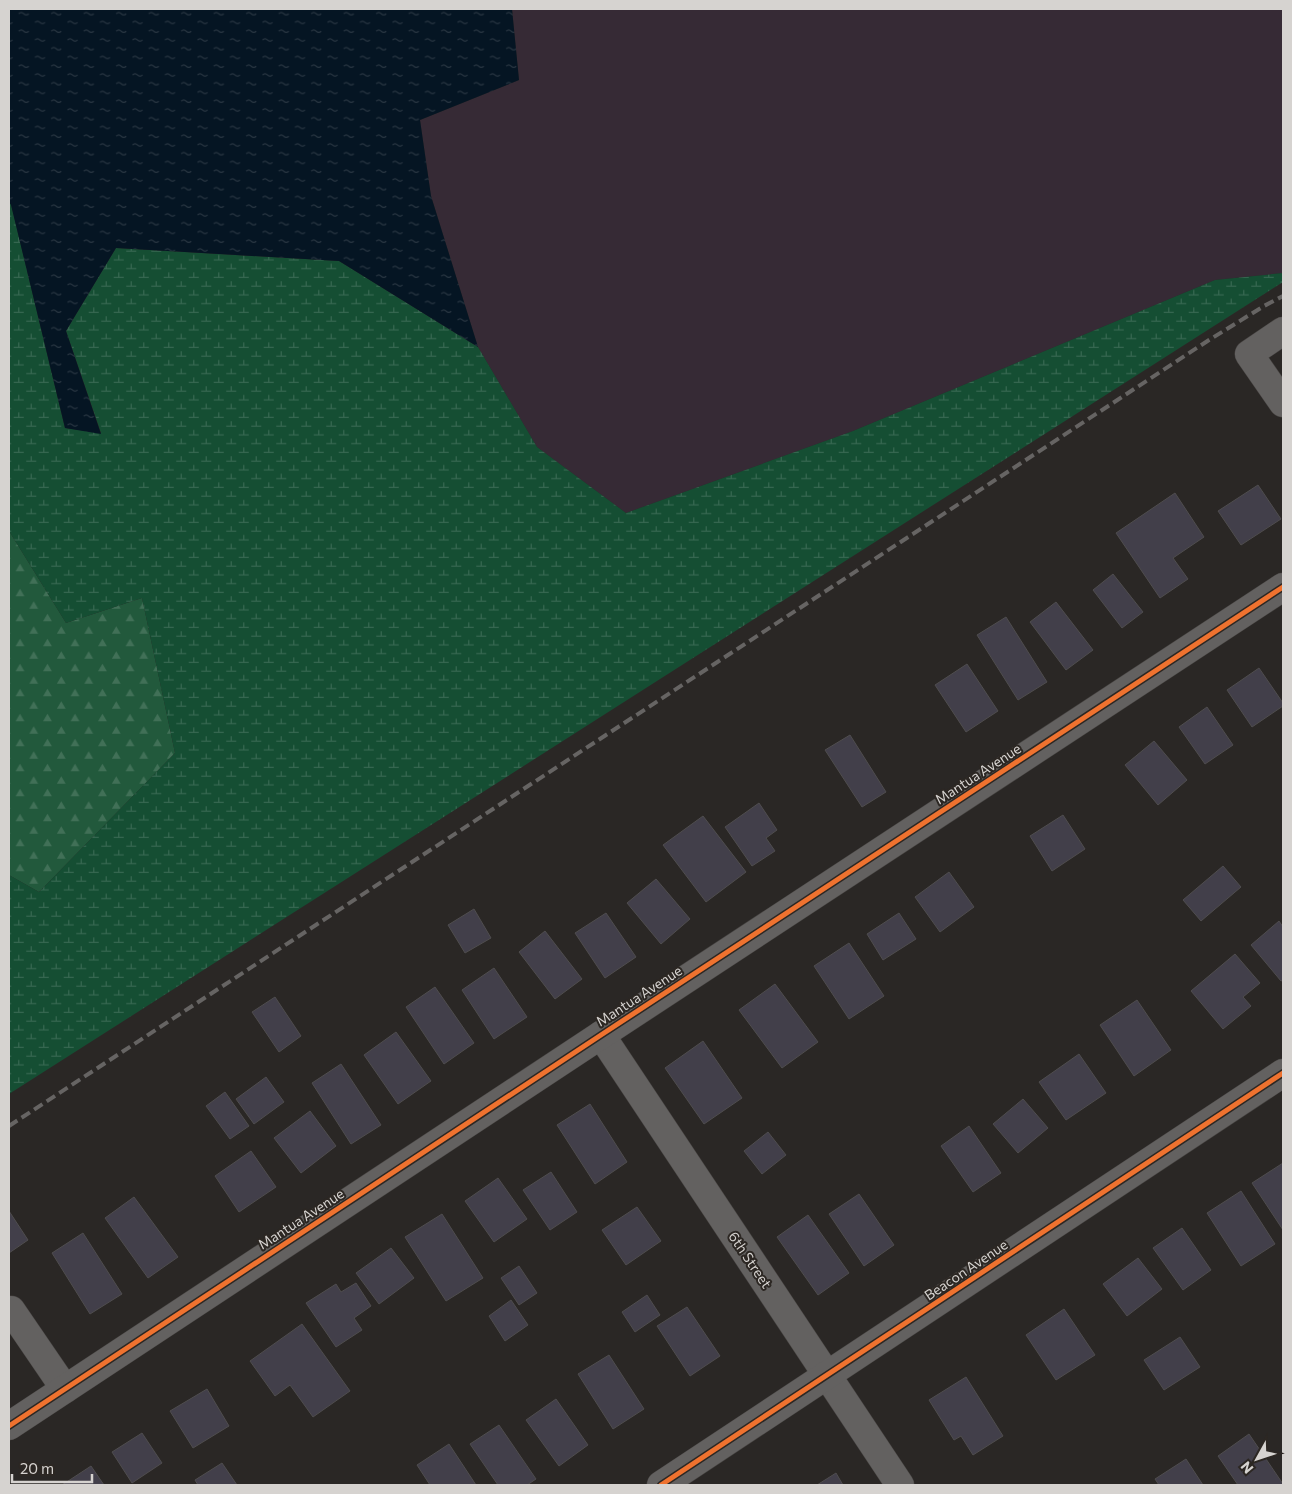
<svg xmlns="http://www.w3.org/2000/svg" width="1292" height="1494" viewBox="0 0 1292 1494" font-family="Commissioner,sans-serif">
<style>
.industrial{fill:#362a35}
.forest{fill:url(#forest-firs)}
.wetland{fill:url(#wetland-marsh)}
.water{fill:url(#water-ripples)}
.building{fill:#423f4a;stroke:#4f4d4e}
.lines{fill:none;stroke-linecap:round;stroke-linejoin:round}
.minor-casing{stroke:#464341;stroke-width:29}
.minor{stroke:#636160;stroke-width:28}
.rail{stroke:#666463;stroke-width:4;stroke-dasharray:10 5;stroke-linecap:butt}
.cycleway-casing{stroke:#2c2723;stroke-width:8}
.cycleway{stroke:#ef722f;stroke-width:5}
.labels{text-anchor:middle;stroke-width:4;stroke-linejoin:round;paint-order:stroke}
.street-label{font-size:14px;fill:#d6d3d0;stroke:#2c2723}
</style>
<defs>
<pattern id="forest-firs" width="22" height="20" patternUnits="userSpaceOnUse" patternTransform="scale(1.25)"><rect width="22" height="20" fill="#22593c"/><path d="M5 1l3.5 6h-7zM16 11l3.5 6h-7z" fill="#417057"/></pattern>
<pattern id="wetland-marsh" width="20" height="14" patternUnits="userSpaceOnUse" patternTransform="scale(1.25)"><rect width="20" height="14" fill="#154e33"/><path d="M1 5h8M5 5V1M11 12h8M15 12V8" fill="none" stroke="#366750"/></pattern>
<pattern id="water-ripples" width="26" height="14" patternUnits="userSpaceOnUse" patternTransform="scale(1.25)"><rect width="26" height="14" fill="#051523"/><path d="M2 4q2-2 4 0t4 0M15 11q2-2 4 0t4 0" fill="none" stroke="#293642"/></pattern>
</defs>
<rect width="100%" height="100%" fill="#2a2725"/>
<polygon class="industrial" points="512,9 1283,9 1283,273 1215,280 853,431 626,513 537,447 478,347 431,196 420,120 519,80"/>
<polygon class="forest" points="9,531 66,623 142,598 175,753 39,892 9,875"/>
<polygon class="wetland" points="9,202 11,204 65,428 101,433 66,331 116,248 339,261 478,347 537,447 626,513 853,431 1215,280 1283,273 1283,282 9,1094 9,875 39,892 175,753 142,598 66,623 9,531"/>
<polygon class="water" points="9,9 512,9 519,80 420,120 431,196 478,347 339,261 116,248 66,331 101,434 65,428 11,205 9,202"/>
<g class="building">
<polygon points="1258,485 1281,519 1241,545 1218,511"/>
<polygon points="1175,493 1204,537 1173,558 1188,579 1160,598 1116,533"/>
<polygon points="1113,574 1143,612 1122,628 1093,590"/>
<polygon points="1056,602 1093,650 1066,670 1030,622"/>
<polygon points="1006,617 1047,682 1018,700 977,635"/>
<polygon points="967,664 998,711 966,732 935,685"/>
<polygon points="1259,668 1283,703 1283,706 1252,727 1227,690"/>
<polygon points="1207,707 1233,745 1205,764 1179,727"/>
<polygon points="850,735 886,792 862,807 825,750"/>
<polygon points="1154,741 1187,780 1158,805 1125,765"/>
<polygon points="759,803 777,830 766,838 775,851 752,866 725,827"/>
<polygon points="1063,815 1085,849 1052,871 1030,836"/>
<polygon points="703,816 746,872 706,902 663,845"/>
<polygon points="1223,866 1241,887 1201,921 1183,900"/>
<polygon points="949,872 974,907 940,932 915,897"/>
<polygon points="656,879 690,919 661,944 627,903"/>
<polygon points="474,909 491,938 465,953 448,925"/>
<polygon points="606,913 636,957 605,978 575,933"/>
<polygon points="899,913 916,939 883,960 867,934"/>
<polygon points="1279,921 1283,927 1283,980 1281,981 1251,945"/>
<polygon points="545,931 582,979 555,999 519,952"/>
<polygon points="849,943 884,996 849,1019 814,966"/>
<polygon points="1235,954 1260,983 1243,997 1251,1006 1223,1029 1191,991"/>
<polygon points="494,968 527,1017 494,1039 462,990"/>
<polygon points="775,984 818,1042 782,1068 739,1010"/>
<polygon points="435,987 474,1043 444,1064 406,1007"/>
<polygon points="275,997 301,1036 279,1052 252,1012"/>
<polygon points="1137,1000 1171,1050 1134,1076 1100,1025"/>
<polygon points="396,1032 431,1081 398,1104 364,1055"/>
<polygon points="703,1041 742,1098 704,1124 665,1068"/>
<polygon points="1079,1054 1106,1093 1066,1120 1039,1082"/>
<polygon points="341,1064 381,1125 351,1144 312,1083"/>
<polygon points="266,1077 284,1102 254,1124 236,1099"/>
<polygon points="225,1092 249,1126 230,1139 206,1106"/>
<polygon points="1023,1099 1048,1128 1018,1153 993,1124"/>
<polygon points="590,1104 627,1162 595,1184 557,1125"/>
<polygon points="310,1111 336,1146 301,1173 274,1138"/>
<polygon points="969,1126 1001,1173 973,1192 941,1146"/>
<polygon points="768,1132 786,1155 762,1174 744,1151"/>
<polygon points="251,1151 276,1187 239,1212 215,1176"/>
<polygon points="1283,1163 1283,1230 1252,1183"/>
<polygon points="551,1172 577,1212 550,1230 523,1190"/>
<polygon points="498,1178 527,1219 494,1242 465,1201"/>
<polygon points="1241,1191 1275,1244 1241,1266 1207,1213"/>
<polygon points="859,1194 894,1245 864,1266 829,1214"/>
<polygon points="134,1197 178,1257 148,1278 105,1218"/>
<polygon points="637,1207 661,1241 626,1265 602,1230"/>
<polygon points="9,1211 28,1240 9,1253"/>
<polygon points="442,1214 483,1278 446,1301 405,1237"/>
<polygon points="808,1215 849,1273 818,1295 777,1237"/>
<polygon points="1182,1228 1211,1270 1183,1290 1153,1248"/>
<polygon points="83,1233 122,1294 90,1314 52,1253"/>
<polygon points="391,1248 414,1278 379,1304 356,1273"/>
<polygon points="1138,1258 1162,1289 1127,1316 1103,1284"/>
<polygon points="519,1266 537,1293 519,1305 501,1278"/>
<polygon points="356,1283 371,1306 354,1318 362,1330 336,1347 306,1303 336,1284 341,1292"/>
<polygon points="647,1295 660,1315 635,1332 622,1312"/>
<polygon points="511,1300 528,1325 505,1341 489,1316"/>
<polygon points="687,1307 720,1356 690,1376 657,1326"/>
<polygon points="1064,1309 1095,1355 1056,1380 1026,1335"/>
<polygon points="302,1324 350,1391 313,1417 290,1385 275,1396 250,1361"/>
<polygon points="1180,1337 1200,1367 1164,1390 1144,1360"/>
<polygon points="609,1355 644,1409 613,1429 578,1374"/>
<polygon points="966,1377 1003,1436 973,1455 961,1436 954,1440 929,1400"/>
<polygon points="207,1389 229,1426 193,1448 170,1411"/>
<polygon points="556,1399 588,1445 559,1466 526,1420"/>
<polygon points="499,1425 536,1479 527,1485 498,1485 470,1444"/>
<polygon points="142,1433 162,1463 132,1483 112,1452"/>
<polygon points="1249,1434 1283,1484 1282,1485 1238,1485 1218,1456"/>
<polygon points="449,1444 476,1485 430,1485 417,1465"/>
<polygon points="1186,1459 1203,1485 1159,1485 1155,1479"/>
<polygon points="222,1463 237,1485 198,1485 195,1480"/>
<polygon points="91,1466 104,1485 62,1485"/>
<polygon points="836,1473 843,1485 817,1485"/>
</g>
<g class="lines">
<defs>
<g id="minor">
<polyline points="1283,331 1249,354 1283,403"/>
<polyline points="601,1035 900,1485"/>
<polyline points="11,1310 65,1389"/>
<polyline points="9,1426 601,1035 1283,587"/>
<polyline points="661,1485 1283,1073"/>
</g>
</defs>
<use href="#minor" class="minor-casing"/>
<use href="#minor" class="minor"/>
<polyline class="rail" points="9,1126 1209,340 1264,306 1283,296"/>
<defs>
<g id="cycleway">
<polyline points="9,1426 601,1035 1283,587"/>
<polyline points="661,1485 1283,1073"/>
</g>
</defs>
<use href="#cycleway" class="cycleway-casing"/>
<use href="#cycleway" class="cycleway"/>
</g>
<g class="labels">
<g class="street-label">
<text transform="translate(978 774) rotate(-33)" y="5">Mantua Avenue</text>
<text transform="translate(639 996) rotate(-33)" y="5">Mantua Avenue</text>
<text transform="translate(301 1219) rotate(-33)" y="5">Mantua Avenue</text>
<text transform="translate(750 1260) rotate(56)" y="5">6th Street</text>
<text transform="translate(966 1270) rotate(-34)" y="5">Beacon Avenue</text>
</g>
</g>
<rect width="1292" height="1494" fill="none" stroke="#d6d3d0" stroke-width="20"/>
<g transform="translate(1257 1459) rotate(230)" stroke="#2c2723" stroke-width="4" paint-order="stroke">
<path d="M0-4L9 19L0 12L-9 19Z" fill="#d6d3d0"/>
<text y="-8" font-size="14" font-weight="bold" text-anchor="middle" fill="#d6d3d0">N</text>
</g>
<path d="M12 1474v8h80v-8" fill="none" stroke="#d6d3d0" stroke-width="2.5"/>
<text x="20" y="1474" font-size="15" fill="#d6d3d0" stroke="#2c2723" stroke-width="4" paint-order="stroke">20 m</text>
</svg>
